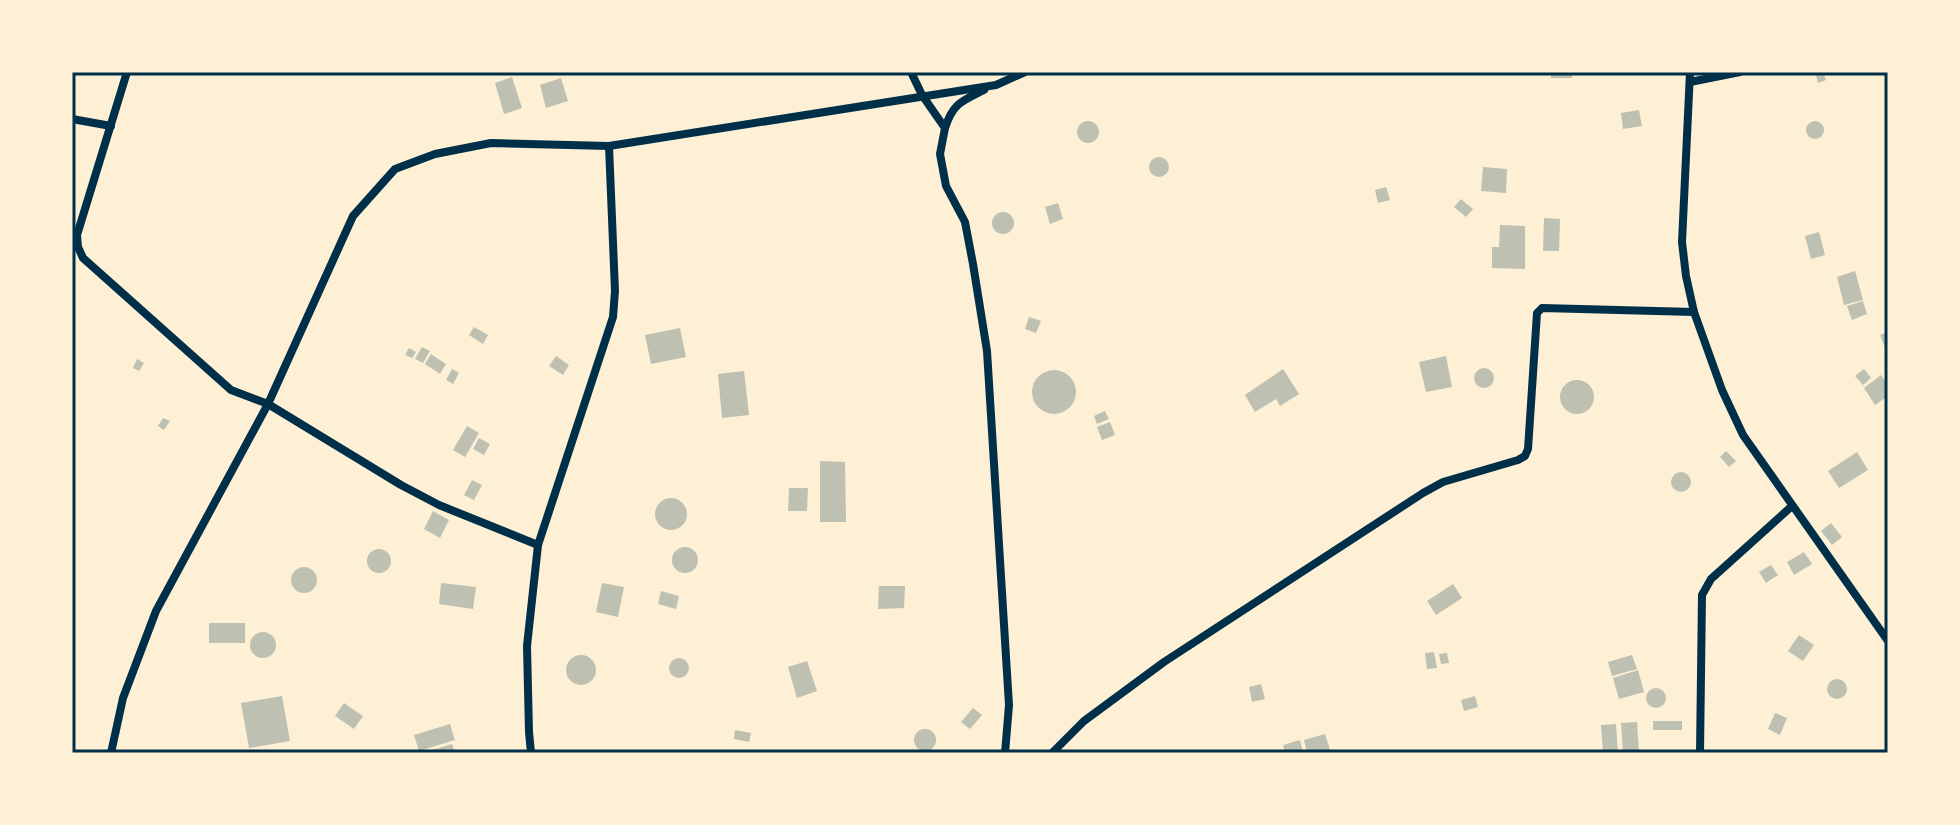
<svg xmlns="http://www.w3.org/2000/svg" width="1960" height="825" viewBox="0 0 1960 825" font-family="Figtree,sans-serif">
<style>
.building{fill:#bec0b2}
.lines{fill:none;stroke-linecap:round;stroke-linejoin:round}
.minor{stroke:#003049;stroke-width:8}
.neatline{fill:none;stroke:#003049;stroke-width:3}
</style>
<rect width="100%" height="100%" fill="#fdf0d5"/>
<g class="building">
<rect x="1551" y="72" width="21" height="6"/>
<polygon points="1815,72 1823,72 1826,80 1818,83"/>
<polygon points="512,77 522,108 504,114 495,83"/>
<polygon points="561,78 568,101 546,108 540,85"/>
<polygon points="1639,110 1642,126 1623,129 1621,113"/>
<circle cx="1815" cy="130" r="9"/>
<circle cx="1088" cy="132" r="11"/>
<circle cx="1159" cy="167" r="10"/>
<polygon points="1483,167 1507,169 1506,193 1481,191"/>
<polygon points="1386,187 1390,200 1378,203 1375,190"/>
<polygon points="1461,199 1473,209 1466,217 1454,207"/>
<polygon points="1058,203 1063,219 1050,224 1045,207"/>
<circle cx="1003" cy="223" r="11"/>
<polygon points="1544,218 1560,219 1559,251 1543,251"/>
<polygon points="1500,225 1525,226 1525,269 1492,268 1492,247 1499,247"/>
<polygon points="1819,232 1825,255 1811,259 1805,236"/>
<polygon points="1855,271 1863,300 1844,305 1837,277"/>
<polygon points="1863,301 1867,314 1852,320 1847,306"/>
<polygon points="1029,317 1041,321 1036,333 1025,329"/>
<polygon points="474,327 488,335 483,344 469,335"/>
<polygon points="680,328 686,357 651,364 645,335"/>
<polygon points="1888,332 1888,355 1880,335"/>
<polygon points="422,347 430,351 423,363 415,359"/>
<polygon points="409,348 416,352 412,358 405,355"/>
<polygon points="431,354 446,364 440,374 425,364"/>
<polygon points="556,356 569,365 563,375 549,366"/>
<polygon points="1446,356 1452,387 1426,392 1419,362"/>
<polygon points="137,359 144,363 139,371 133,368"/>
<circle cx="1484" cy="378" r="10"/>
<polygon points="452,369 459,373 453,384 446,380"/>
<polygon points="1283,369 1299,394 1280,406 1276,399 1255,412 1245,395"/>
<polygon points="1864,369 1871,378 1863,385 1855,376"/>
<circle cx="1054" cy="392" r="22"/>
<polygon points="744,371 749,415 722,418 718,374"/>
<polygon points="1881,375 1888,385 1888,396 1875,405 1864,388"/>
<circle cx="1577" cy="397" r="17"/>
<polygon points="1105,411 1109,419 1097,424 1094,416"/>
<polygon points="163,418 170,421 164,430 158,426"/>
<polygon points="1110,422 1115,435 1102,440 1097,427"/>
<polygon points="467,426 479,433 465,457 453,450"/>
<polygon points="479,438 490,444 484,455 473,449"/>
<polygon points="1726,451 1736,461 1729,467 1720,457"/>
<polygon points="1857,452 1868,470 1839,488 1828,471"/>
<polygon points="820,461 845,462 846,522 820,522"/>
<circle cx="1681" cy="482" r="10"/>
<polygon points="472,480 482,485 474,500 464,495"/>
<polygon points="789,488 808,488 807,511 788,511"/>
<circle cx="671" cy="514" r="16"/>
<polygon points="433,511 449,520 440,538 424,529"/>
<polygon points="1831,523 1842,537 1832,545 1821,531"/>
<circle cx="685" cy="560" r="13"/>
<circle cx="379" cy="561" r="12"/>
<polygon points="1804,552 1812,564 1794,575 1787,562"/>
<polygon points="1771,565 1778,575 1766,583 1759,572"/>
<circle cx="304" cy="580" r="13"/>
<polygon points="441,583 476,587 473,609 439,604"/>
<polygon points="602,583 624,587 618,617 596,612"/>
<polygon points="1453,584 1462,598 1436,615 1427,601"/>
<polygon points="879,586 905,586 904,608 878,609"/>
<polygon points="661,591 679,596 676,609 658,604"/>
<rect x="209" y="623" width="36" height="20"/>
<circle cx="263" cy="645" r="13"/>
<polygon points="1799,635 1814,645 1803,661 1788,651"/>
<polygon points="1434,652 1437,668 1427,669 1425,653"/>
<polygon points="1447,653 1449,663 1441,664 1439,654"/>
<polygon points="1632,655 1637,669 1612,676 1608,662"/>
<circle cx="581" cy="670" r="15"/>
<circle cx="679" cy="668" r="10"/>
<polygon points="807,661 817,691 797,698 788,667"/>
<polygon points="1638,670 1644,692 1619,699 1613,678"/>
<circle cx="1837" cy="689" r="10"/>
<polygon points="1261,684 1265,699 1252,702 1249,687"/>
<circle cx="1656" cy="698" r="10"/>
<polygon points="282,696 290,741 249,748 241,703"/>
<polygon points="1475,696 1478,707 1464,711 1461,700"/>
<polygon points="344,703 363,716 354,729 335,716"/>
<polygon points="973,708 982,715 970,729 961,722"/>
<polygon points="1775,713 1787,718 1780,735 1768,729"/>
<rect x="1653" y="721" width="29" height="9"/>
<polygon points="1637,722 1639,753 1623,753 1621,723"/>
<polygon points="450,724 455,740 419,751 414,735"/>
<polygon points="1616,724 1618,753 1603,753 1601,725"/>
<circle cx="925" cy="740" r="11"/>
<polygon points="735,730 751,733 749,742 734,739"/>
<polygon points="1325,734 1331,753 1307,753 1304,740"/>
<polygon points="1300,740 1303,753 1285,753 1283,745"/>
<polygon points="452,744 455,753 426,753 426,752"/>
</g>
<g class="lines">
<g class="minor">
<polyline points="127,72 77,235 78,247 83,258 231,390 268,404 401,485 439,505 538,545"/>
<polyline points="911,72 922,95 945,128 940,154 946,186 965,222 973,264 987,351 1009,705 1005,753"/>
<polyline points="1690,72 1682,242 1686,276 1694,312 1722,390 1743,435 1888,641"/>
<polyline points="1690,82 1740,72"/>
<polyline points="72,119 111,126"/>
<path d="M945,128c8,-25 17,-27 39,-38"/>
<polyline points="111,753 123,698 156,611 268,404 353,216 395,169 435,154 491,143 609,146 996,85 1025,72"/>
<polyline points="531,753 529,732 527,646 538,545 613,317 615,291 609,146"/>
<polyline points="1052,753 1084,721 1164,662 1423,493 1443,482 1518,460 1525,456 1528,449 1537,313 1542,308 1694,312"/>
<polyline points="1700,753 1702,595 1711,579 1792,506"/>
</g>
</g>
<rect width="1960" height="825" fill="none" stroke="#fdf0d5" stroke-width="148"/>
<rect x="74" y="74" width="1812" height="677" class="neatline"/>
</svg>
